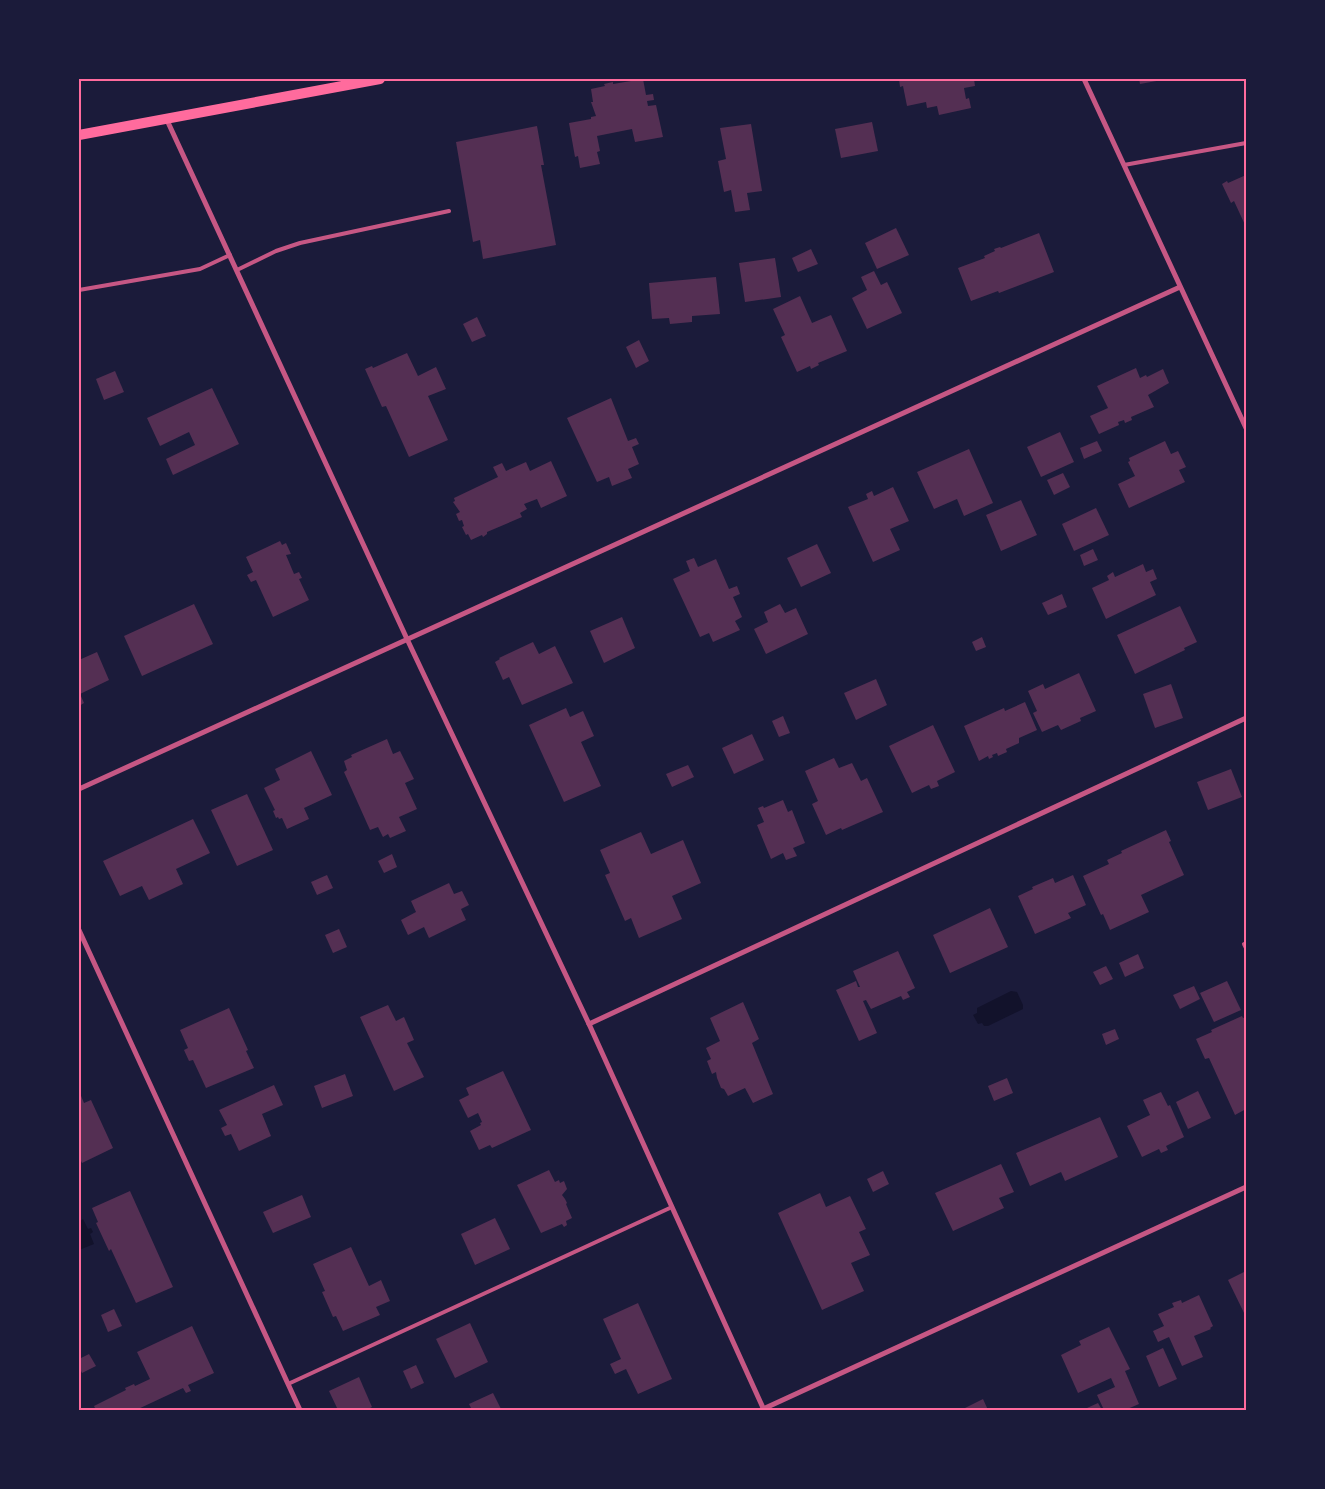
<svg xmlns="http://www.w3.org/2000/svg" width="1325" height="1489" viewBox="0 0 1325 1489" font-family="Cabin,sans-serif">
<style>
.water{fill:#12122b}
.building{fill:#542f53}
.lines{fill:none;stroke-linecap:round;stroke-linejoin:round}
.service{stroke:#c65784;stroke-width:4}
.minor{stroke:#c65784;stroke-width:5}
.secondary{stroke:#ff6b9d;stroke-width:10}
.neatline{fill:none;stroke:#ff6b9d;stroke-width:2}
</style>
<rect width="100%" height="100%" fill="#1b1b3a"/>
<g class="water">
<polygon points="1011,991 1017,992 1023,1005 1023,1009 988,1026 984,1026 982,1023 978,1024 973,1015 977,1013 977,1008"/>
<polygon points="83,1219 88,1229 91,1228 93,1232 90,1234 94,1244 79,1250 79,1222"/>
</g>
<g class="building">
<polygon points="643,79 646,95 653,94 654,100 647,101 648,106 656,105 663,137 635,142 632,129 597,136 600,151 597,152 600,164 580,168 578,156 575,157 569,123 591,119 591,117 596,116 591,102 593,102 591,89 605,86 604,84 613,82 613,84"/>
<polygon points="899,79 974,79 975,86 964,88 966,99 969,98 971,108 939,115 937,106 927,108 926,102 907,106 903,86 900,87"/>
<polygon points="1139,79 1162,79 1162,80 1140,84"/>
<polygon points="872,122 878,151 841,158 835,129"/>
<polygon points="751,124 762,191 747,193 750,210 735,212 731,190 724,192 718,161 726,159 720,128"/>
<polygon points="537,126 544,165 541,165 556,245 483,259 480,240 473,242 456,142"/>
<polygon points="1246,175 1246,227 1234,201 1231,203 1222,184 1227,181 1228,183"/>
<polygon points="896,228 909,255 877,269 865,243"/>
<polygon points="1039,233 1054,272 999,293 998,291 971,301 958,268 985,258 984,256 995,251 994,249 1000,247 1001,248"/>
<polygon points="811,249 818,264 798,272 792,258"/>
<polygon points="775,258 781,297 745,302 739,263"/>
<polygon points="874,271 881,285 887,282 902,313 867,329 852,298 867,290 861,277"/>
<polygon points="716,277 720,314 692,316 692,322 670,324 669,318 652,319 649,283"/>
<polygon points="800,296 812,323 831,315 847,351 818,363 819,365 811,369 810,366 797,372 781,337 785,335 773,309"/>
<polygon points="477,317 486,336 472,342 463,324"/>
<polygon points="639,340 649,361 636,368 626,347"/>
<polygon points="407,353 418,376 436,367 446,389 428,396 448,440 409,457 386,406 382,407 365,369 372,366 373,368"/>
<polygon points="1136,368 1140,378 1146,375 1147,377 1163,369 1169,383 1148,395 1154,407 1131,417 1132,420 1125,423 1124,420 1118,422 1119,425 1099,434 1090,416 1108,408 1097,386"/>
<polygon points="115,371 124,392 104,400 96,379"/>
<polygon points="212,388 239,444 173,475 166,459 195,445 189,432 160,446 147,418"/>
<polygon points="611,398 628,441 636,438 639,444 632,447 639,464 628,469 632,478 612,486 609,477 597,482 567,418"/>
<polygon points="1060,432 1074,462 1041,477 1027,447"/>
<polygon points="1097,441 1102,451 1084,459 1080,448"/>
<polygon points="1165,441 1171,454 1178,451 1186,467 1179,470 1185,482 1129,508 1118,484 1135,476 1128,462 1130,461 1129,458"/>
<polygon points="969,449 993,503 964,516 957,499 934,509 917,472"/>
<polygon points="551,461 567,496 541,508 537,499 524,504 527,509 520,513 522,517 487,532 487,534 483,537 482,535 471,540 468,534 466,535 462,527 464,526 462,520 459,521 456,514 460,512 453,502 455,501 454,498 498,477 493,467 502,463 506,471 526,462 530,471"/>
<polygon points="1063,473 1070,487 1054,495 1047,480"/>
<polygon points="893,487 909,521 890,529 900,550 873,562 848,507 868,499 866,494 872,491 874,496"/>
<polygon points="1021,500 1037,535 1001,551 986,515"/>
<polygon points="1096,508 1109,535 1074,551 1062,524"/>
<polygon points="280,541 282,545 286,543 291,554 286,555 294,574 299,572 302,578 299,579 309,600 273,617 256,580 251,582 247,575 253,572 246,557"/>
<polygon points="817,544 831,573 801,587 787,558"/>
<polygon points="1093,549 1098,560 1084,566 1080,555"/>
<polygon points="694,558 698,567 716,559 729,589 737,586 740,594 733,597 742,617 735,621 740,630 713,642 709,633 700,637 673,579 690,571 686,561"/>
<polygon points="1143,564 1146,572 1153,569 1157,579 1150,582 1156,595 1106,619 1092,588 1109,580 1107,576 1113,572 1115,577"/>
<polygon points="1062,594 1067,607 1048,615 1042,603"/>
<polygon points="194,604 213,644 142,676 124,636"/>
<polygon points="780,604 785,613 796,608 808,634 766,654 754,629 768,622 764,612"/>
<polygon points="1180,606 1197,642 1184,648 1185,650 1135,674 1117,635"/>
<polygon points="622,617 635,648 604,663 590,631"/>
<polygon points="982,637 986,647 976,651 972,642"/>
<polygon points="533,642 539,654 555,646 573,683 522,705 509,677 503,680 495,662 500,659 499,658"/>
<polygon points="97,652 109,680 80,694 84,703 79,706 79,660"/>
<polygon points="1079,673 1096,711 1080,718 1081,721 1061,730 1058,725 1042,732 1033,713 1037,711 1028,691 1043,684 1045,689"/>
<polygon points="876,679 887,705 856,720 844,693"/>
<polygon points="1171,684 1183,718 1155,728 1143,694"/>
<polygon points="1025,702 1037,730 1019,738 1019,743 1006,749 1007,752 998,756 997,753 992,755 993,757 989,759 988,756 979,761 964,726 1004,708 1005,711"/>
<polygon points="566,708 570,717 583,711 594,736 581,742 601,786 564,802 529,725"/>
<polygon points="783,716 790,733 779,737 772,721"/>
<polygon points="933,725 955,772 937,781 939,786 931,789 929,785 912,793 889,746"/>
<polygon points="752,734 764,760 734,774 722,748"/>
<polygon points="387,739 393,754 400,751 414,779 405,783 417,809 399,817 406,831 390,838 388,834 383,837 378,827 370,830 344,772 347,770 344,761 352,757 351,755"/>
<polygon points="311,751 332,795 304,808 309,819 287,829 282,818 279,819 278,817 276,818 273,811 275,810 264,788 280,780 275,769"/>
<polygon points="834,758 839,768 852,763 861,781 867,778 883,812 842,830 841,828 826,835 812,804 818,801 805,771"/>
<polygon points="688,765 694,777 672,787 666,774"/>
<polygon points="1231,769 1242,797 1208,810 1197,782"/>
<polygon points="247,794 273,850 237,866 211,810"/>
<polygon points="783,800 788,812 792,810 805,843 793,848 797,856 786,860 783,853 771,859 757,825 764,822 758,808 763,806 764,808"/>
<polygon points="193,819 210,853 176,869 183,884 149,900 142,886 120,896 103,861"/>
<polygon points="1166,830 1171,841 1169,842 1184,875 1141,895 1149,912 1110,930 1103,914 1101,915 1083,876 1109,864 1107,860 1122,853 1121,851"/>
<polygon points="641,832 651,854 683,840 701,883 672,896 682,919 639,938 631,918 625,921 605,875 610,873 600,850"/>
<polygon points="392,854 397,867 384,873 378,861"/>
<polygon points="327,875 333,888 317,895 311,882"/>
<polygon points="1073,875 1086,905 1068,913 1071,918 1035,934 1018,896 1033,889 1032,887 1053,878 1055,883"/>
<polygon points="449,883 454,894 462,891 469,905 461,909 466,920 429,938 424,927 408,935 401,920 416,912 411,901"/>
<polygon points="990,908 1008,947 950,973 933,935"/>
<polygon points="339,929 347,947 333,953 325,935"/>
<polygon points="898,951 915,988 907,992 910,997 903,1000 901,996 871,1009 866,1000 863,1001 877,1033 859,1041 836,990 856,981 858,987 860,987 853,971"/>
<polygon points="1138,954 1144,968 1125,977 1119,963"/>
<polygon points="1106,966 1113,979 1100,985 1093,972"/>
<polygon points="1227,981 1241,1010 1214,1022 1200,993"/>
<polygon points="1194,986 1200,999 1180,1009 1173,995"/>
<polygon points="743,1002 759,1039 752,1043 773,1094 753,1103 745,1088 728,1096 724,1089 721,1088 717,1078 716,1072 712,1074 707,1061 711,1059 706,1048 720,1041 710,1018"/>
<polygon points="388,1005 396,1021 404,1017 414,1040 407,1043 424,1077 394,1091 360,1017"/>
<polygon points="229,1008 248,1050 246,1051 254,1068 206,1088 193,1060 189,1061 184,1050 188,1048 180,1030"/>
<polygon points="1242,1016 1243,1018 1246,1017 1246,1109 1235,1115 1209,1058 1205,1059 1196,1039 1212,1032 1211,1030"/>
<polygon points="1115,1029 1119,1039 1106,1045 1102,1034"/>
<polygon points="503,1071 531,1130 492,1148 490,1145 479,1150 470,1131 481,1125 480,1123 482,1122 478,1113 468,1118 459,1100 469,1095 466,1088"/>
<polygon points="345,1074 353,1096 322,1108 314,1086"/>
<polygon points="1007,1078 1013,1093 994,1101 988,1086"/>
<polygon points="274,1085 283,1105 262,1114 271,1136 239,1151 231,1134 225,1136 221,1128 227,1125 219,1110"/>
<polygon points="79,1091 84,1103 91,1100 113,1148 82,1163 81,1161 79,1162"/>
<polygon points="1198,1091 1211,1118 1188,1129 1176,1102"/>
<polygon points="1161,1092 1168,1106 1170,1105 1184,1137 1166,1146 1168,1150 1161,1153 1159,1149 1142,1157 1127,1126 1150,1115 1143,1100"/>
<polygon points="1100,1117 1118,1157 1065,1181 1061,1172 1030,1186 1016,1153"/>
<polygon points="1001,1164 1014,1192 999,1198 1004,1208 953,1231 935,1193"/>
<polygon points="549,1170 555,1182 559,1180 560,1183 564,1181 567,1189 562,1195 565,1199 567,1203 566,1204 572,1218 566,1221 567,1225 564,1227 562,1224 541,1233 517,1185"/>
<polygon points="883,1171 889,1184 873,1192 867,1179"/>
<polygon points="130,1191 173,1287 136,1303 111,1249 109,1251 96,1223 98,1222 92,1208"/>
<polygon points="820,1193 826,1207 850,1196 866,1229 859,1232 870,1255 851,1263 864,1291 822,1310 778,1213"/>
<polygon points="302,1195 311,1217 273,1233 263,1212"/>
<polygon points="495,1218 510,1249 475,1265 461,1234"/>
<polygon points="351,1247 369,1286 381,1280 390,1301 376,1307 380,1315 343,1331 336,1316 333,1317 322,1292 325,1291 313,1264"/>
<polygon points="1246,1271 1246,1317 1228,1280"/>
<polygon points="1199,1295 1213,1326 1210,1328 1211,1329 1194,1336 1203,1357 1182,1366 1169,1337 1158,1342 1153,1331 1164,1326 1158,1314 1174,1307 1172,1303 1181,1300 1182,1303"/>
<polygon points="638,1303 672,1379 638,1394 626,1369 615,1374 610,1364 621,1359 603,1319"/>
<polygon points="114,1309 122,1326 108,1332 101,1315"/>
<polygon points="470,1323 488,1362 455,1378 436,1339"/>
<polygon points="192,1326 214,1373 188,1385 191,1391 186,1393 183,1388 136,1410 96,1410 94,1406 126,1390 125,1388 134,1384 135,1386 150,1379 137,1352"/>
<polygon points="1109,1327 1130,1369 1125,1371 1139,1404 1125,1410 1104,1410 1097,1395 1115,1387 1111,1378 1078,1393 1061,1355 1081,1345 1079,1341"/>
<polygon points="1163,1348 1177,1379 1159,1387 1146,1356"/>
<polygon points="89,1354 96,1366 82,1373 79,1367 79,1359"/>
<polygon points="416,1365 424,1383 411,1389 403,1371"/>
<polygon points="359,1377 372,1407 366,1410 338,1410 329,1391"/>
<polygon points="493,1393 501,1409 472,1410 469,1404"/>
<polygon points="983,1399 988,1410 961,1410"/>
<polygon points="1098,1403 1102,1410 1088,1410 1087,1408"/>
</g>
<g class="lines">
<g class="service">
<polyline points="1124,165 1246,143"/>
<polyline points="237,270 276,251 300,243 449,211"/>
<polyline points="79,290 200,269 230,255"/>
<polyline points="1244,944 1246,948"/>
<polyline points="288,1384 672,1207"/>
</g>
<g class="minor">
<polyline points="1084,79 1246,428"/>
<polyline points="166,118 407,639 589,1024 764,1410"/>
<polyline points="79,789 1180,287"/>
<polyline points="79,930 300,1410"/>
<polyline points="589,1024 1246,718"/>
<polyline points="761,1410 1246,1187"/>
</g>
<polyline class="secondary" points="79,135 380,79"/>
</g>
<rect width="1325" height="1489" fill="none" stroke="#1b1b3a" stroke-width="160"/>
<rect x="80" y="80" width="1165" height="1329" class="neatline"/>
</svg>
